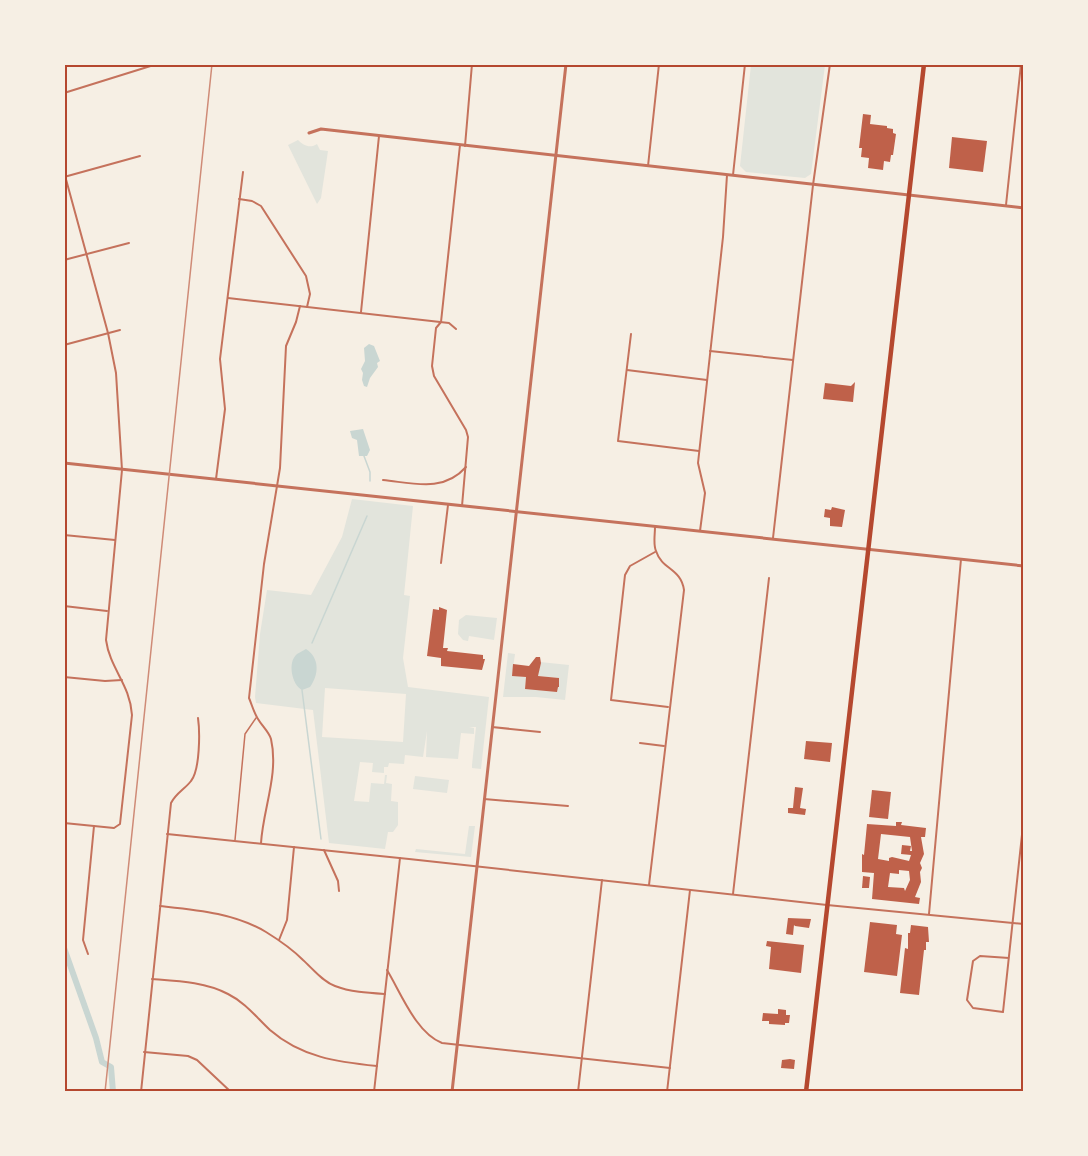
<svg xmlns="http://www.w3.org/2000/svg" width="1088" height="1156" viewBox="0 0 1088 1156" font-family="Signika,sans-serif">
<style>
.green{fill:#e2e4dc;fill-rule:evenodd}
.water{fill:#c9d6d2}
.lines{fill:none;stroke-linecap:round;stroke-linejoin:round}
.stream{stroke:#c9d6d2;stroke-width:1.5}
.canal{stroke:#c9d6d2;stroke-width:6}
.building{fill:#bf614a;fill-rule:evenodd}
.service{stroke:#c5725c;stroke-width:1.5}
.minor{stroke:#c5725c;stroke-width:2}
.tertiary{stroke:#c5725c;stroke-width:3}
.trunk{stroke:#b5482f;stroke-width:4.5}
.rail{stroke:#cf8b77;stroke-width:1.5}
.neatline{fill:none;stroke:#b5482f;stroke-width:2}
</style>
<rect width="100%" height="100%" fill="#f6efe4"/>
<g class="green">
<polygon points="751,65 825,65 811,174 805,178 746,172 740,166"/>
<path d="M298,140c5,5 12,9 19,4l3,6 8,1 -7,47 -4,6 -29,-59z"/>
<path d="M352,499l61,7 -9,89 6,1 -7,62 5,29 81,10 -8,72 -9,-1v-3l4,-38h-7l5,1v6l-13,-1 -3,26 -32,-2 1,-26 -4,26 -18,-2 -1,9 -15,-1 -1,4h-4v6l-12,-1 1,-9 -13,-1 -6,39 15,1 2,-19 13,1 1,-9h2l-1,8 6,1 -1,17 7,1v23l-5,7h-5l-3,17 -56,-6 -16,-133 -57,-7 -1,-6 5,-63 7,-44 44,5 31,-58zM325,688l81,6 -3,48 -81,-5z"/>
<polygon points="466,615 497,618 494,640 469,636 468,641 463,640 458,634 459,620"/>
<polygon points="508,653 515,654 512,675 526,677 525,689 559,686 558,678 538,676 540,662 569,665 565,700 536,697 503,697"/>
<polygon points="415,776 449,780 447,793 413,789"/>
<polygon points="469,826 475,826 471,857 415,852 416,849 465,854"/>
</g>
<g class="water">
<polygon points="369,344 374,346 380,361 377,363 378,367 370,378 367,387 364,386 362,380 363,373 361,369 365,361 364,348"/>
<polygon points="363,429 370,450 367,456 359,456 357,440 352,438 350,431"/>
<path d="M306,649c14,9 13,26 4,38l-8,3c-10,-5 -15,-28 -5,-36 3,-2 6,-3 9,-5z"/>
</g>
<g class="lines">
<g class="stream">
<polyline points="364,456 370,472 370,481"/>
<polyline points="312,643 367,516"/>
<polyline points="302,690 321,839"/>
</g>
<polyline class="canal" points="64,948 96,1038 102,1062 111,1067 113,1092"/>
</g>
<g class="building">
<polygon points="863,114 871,115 870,124 887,126 887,128 893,129 893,133 896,134 893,155 891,155 890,162 884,161 883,170 868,168 869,158 861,157 862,148 859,148"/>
<polygon points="952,137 987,141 983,172 949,168"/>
<polygon points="855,382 853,402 823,399 825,383 851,386"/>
<polygon points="832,507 845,510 842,527 830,526 830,518 824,517 825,509 831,510"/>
<polygon points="439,607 447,610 443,648 448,648 447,651 483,655 483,659 485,659 482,670 441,666 441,658 427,656 433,609 439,610"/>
<polygon points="536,657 540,657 541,663 538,676 559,678 559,687 558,687 557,692 525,689 526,677 512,676 513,664 529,666"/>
<polygon points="806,741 832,743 830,762 804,759"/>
<polygon points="795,787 803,788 800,808 806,809 805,815 788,813 788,808 793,808"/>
<polygon points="872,790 891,792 888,819 869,817"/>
<path d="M896,822h6l-1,3 25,3 -1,9h-4l3,17 -4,9 2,5 -2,4 1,10 -6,15 5,1 -1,6 -47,-5 2,-26 -12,-1v-18l2,1 3,-31 29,2zM881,834l29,3 2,14h-2l1,-5 -9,-1 -1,9 10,1 -2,6 -17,-4 -3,1v3l-11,-2zM899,870l10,1 1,9 -5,11 -1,-3 -16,-1 2,-14 9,1z"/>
<polygon points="863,876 870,877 869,888 862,888"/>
<polygon points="788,918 811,919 809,928 795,926 794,925 793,935 786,934"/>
<polygon points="870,922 897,925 896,934 902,935 897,976 864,972"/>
<polygon points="911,925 928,927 929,942 926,942 926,950 924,950 919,995 900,993 905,948 908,949 908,933 910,933"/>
<polygon points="767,941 804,945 801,973 769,969 771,947 766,946"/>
<polygon points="778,1009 786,1010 786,1015 790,1015 789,1023 785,1023 785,1025 769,1024 769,1021 762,1021 763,1013 778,1014"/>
<polygon points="790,1059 795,1060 794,1069 781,1068 782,1060"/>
</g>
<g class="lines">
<polyline class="service" points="235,840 245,734 256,718"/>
<g class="minor">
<polyline points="64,93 157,64"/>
<polyline points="460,145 441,322 436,328 432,366 434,376 466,430 468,437 462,506"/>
<polyline points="465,146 472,64"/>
<polyline points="648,166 659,64"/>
<path d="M64,172l44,161 8,40 6,97 -16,170c4,29 24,44 26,75l-12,109 -6,4 -50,-5"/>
<polyline points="733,175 745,64"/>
<polyline points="64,177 140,156"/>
<polyline points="239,199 252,201 261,206 306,276 310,294 307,307"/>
<polyline points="1006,205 1021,64"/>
<polyline points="64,260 129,243"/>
<polyline points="228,298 449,323 456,329"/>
<polyline points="361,312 379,136"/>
<polyline points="631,334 618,441 699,451"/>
<polyline points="64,345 120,330"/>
<polyline points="710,351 793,360"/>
<polyline points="627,370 707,380"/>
<polyline points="216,479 225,409 220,359 243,172"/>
<path d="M383,480c30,3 60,13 83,-13"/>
<polyline points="700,531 705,493 698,463 723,237 727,175"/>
<polyline points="64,535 115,540"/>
<polyline points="773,538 813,185 830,64"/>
<polyline points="655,552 630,566 625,575 611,700 668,707"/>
<polyline points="441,563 448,505"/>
<polyline points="64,606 107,611"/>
<polyline points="64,677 105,681 122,680"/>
<polyline points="492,727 540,732"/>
<polyline points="640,743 664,746"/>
<polyline points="484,799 568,806"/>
<polyline points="167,834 409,859 827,905 1024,924"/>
<path d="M261,843c2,-34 18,-69 10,-104 -2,-7 -9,-13 -13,-20 -4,-6 -6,-14 -9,-21l15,-134 16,-96 6,-122 10,-24 4,-16"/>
<polyline points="324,850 338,881 339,891"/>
<path d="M649,885l35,-295c-3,-22 -22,-20 -28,-39 -3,-7 -1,-16 -1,-24"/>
<polyline points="733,894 769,578"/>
<path d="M160,906c37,4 74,7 106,26 13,8 26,17 37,28 10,9 19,21 32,26 15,6 33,7 50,8"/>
<polyline points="929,914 961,559"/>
<polyline points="279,940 287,920 294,847"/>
<polyline points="88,954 83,940 94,826"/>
<polyline points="1009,958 980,956 973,961 967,1000 973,1008 1003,1012 1024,816"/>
<path d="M387,970c14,23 29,63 55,73l228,25"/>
<path d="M152,979c26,2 53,3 76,15 18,9 28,23 42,36 31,27 67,32 107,36"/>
<polyline points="144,1052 188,1056 197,1060 231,1092"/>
<path d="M141,1092l30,-289c5,-10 14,-14 20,-22 9,-11 9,-49 7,-63"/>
<polyline points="374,1092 400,858"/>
<polyline points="578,1092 602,880"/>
<polyline points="667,1092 690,890"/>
</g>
<g class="tertiary">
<polyline points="309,133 321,129 1024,208"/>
<polyline points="64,463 1024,566"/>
<polyline points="452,1092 566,64"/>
</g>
<polyline class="trunk" points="806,1092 924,64"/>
<polyline class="rail" points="105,1092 212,64"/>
</g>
<rect width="1088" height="1156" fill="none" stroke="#f6efe4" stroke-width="132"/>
<rect x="66" y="66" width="956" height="1024" class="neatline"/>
</svg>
